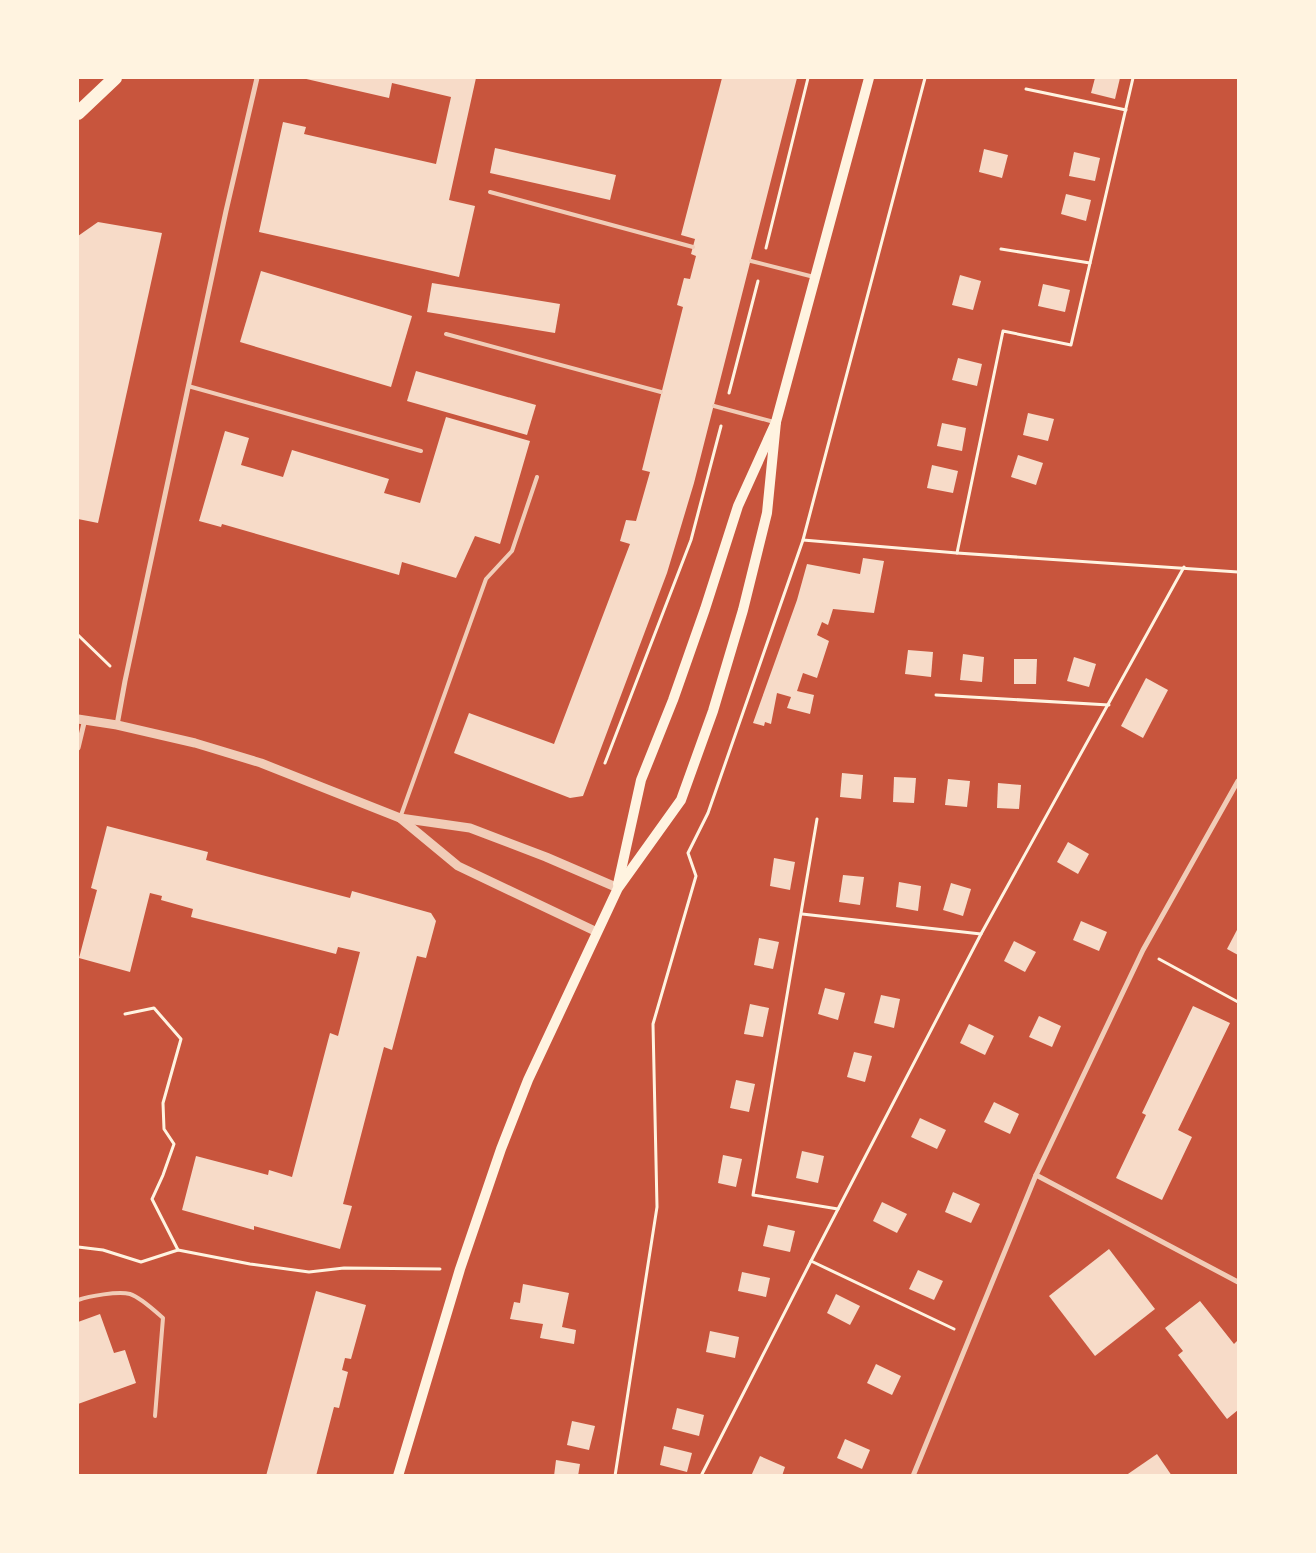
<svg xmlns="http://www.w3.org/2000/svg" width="1316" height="1553" viewBox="0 0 1316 1553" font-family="'Fira Sans',sans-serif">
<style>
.building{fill:#f7dbc8}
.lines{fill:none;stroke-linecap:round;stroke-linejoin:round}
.path{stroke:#fff3e0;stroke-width:3}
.service{stroke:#f1ccb7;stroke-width:4}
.minor{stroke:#f1ccb7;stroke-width:5}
.tertiary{stroke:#f1ccb7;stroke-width:9}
.secondary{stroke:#fff3e0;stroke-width:10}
.trunk{stroke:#fff3e0;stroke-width:14}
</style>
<rect width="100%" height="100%" fill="#c8553d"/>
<g class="building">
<polygon points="302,78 476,78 449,200 475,206 459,277 259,232 283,122 306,127 304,134 436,164 451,97 392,83 389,98"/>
<polygon points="722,78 797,78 694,483 667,573 583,796 570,798 454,753 469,713 554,744 630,544 620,541 626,520 636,521 650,472 642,470 683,307 677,305 684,278 690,279 696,256 691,254 695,239 681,235"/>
<polygon points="1095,78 1120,78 1115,99 1091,93"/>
<polygon points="495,148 616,175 610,200 490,173"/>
<polygon points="984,149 1008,155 1002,178 979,172"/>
<polygon points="1074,152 1100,158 1095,181 1069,176"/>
<polygon points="1066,194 1091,200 1086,221 1061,214"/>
<polygon points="98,222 162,233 98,523 78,519 78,236"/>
<polygon points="261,271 412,316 391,387 240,342"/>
<polygon points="960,275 981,281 973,310 952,305"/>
<polygon points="432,283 560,304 555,333 427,312"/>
<polygon points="1043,284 1070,290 1065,312 1038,306"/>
<polygon points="958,358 982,364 977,386 952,380"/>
<polygon points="416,371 536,405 527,435 407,401"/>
<polygon points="1028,413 1054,419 1048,441 1023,435"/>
<polygon points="446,417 530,441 500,544 475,536 456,578 402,562 399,575 222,524 221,527 199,521 225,431 249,438 241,465 283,477 292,450 389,479 384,493 420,503"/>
<polygon points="942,423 966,428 962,451 937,446"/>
<polygon points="1018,455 1043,463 1036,485 1011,477"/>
<polygon points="932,465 958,471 953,493 927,488"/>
<polygon points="863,558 884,561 874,613 833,609 828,625 822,622 817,635 829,641 817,678 803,673 797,691 814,695 810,714 787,708 791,697 777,693 771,724 765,722 764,726 753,723 797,600 807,564 860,574"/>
<polygon points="908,650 933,652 931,677 905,674"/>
<polygon points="963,654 984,657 982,682 960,680"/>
<polygon points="1074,657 1096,664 1089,687 1067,681"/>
<polygon points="1014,659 1037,659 1036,684 1014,684"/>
<polygon points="1146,678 1168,690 1143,738 1121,726"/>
<polygon points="842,773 863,775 861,799 840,797"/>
<polygon points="894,777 916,778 914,803 893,802"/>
<polygon points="948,779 970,781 967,807 945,805"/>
<polygon points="998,783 1021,785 1019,809 997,808"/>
<polygon points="107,826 208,852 206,860 243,870 350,898 352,891 431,913 436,921 426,958 417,956 392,1050 384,1047 343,1204 352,1206 340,1249 254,1226 254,1230 182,1210 196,1156 268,1175 269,1170 292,1177 330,1033 338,1036 360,952 338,947 336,954 191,917 193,909 161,900 162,896 150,893 130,972 79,958 97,890 91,888"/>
<polygon points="1068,842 1089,854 1078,874 1057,862"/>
<polygon points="774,858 795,862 790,890 770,886"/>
<polygon points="843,875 864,877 860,905 839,902"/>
<polygon points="899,882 921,886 918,911 896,907"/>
<polygon points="951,883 971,889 963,916 943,910"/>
<polygon points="1081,921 1107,932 1099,951 1073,940"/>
<polygon points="1238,928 1238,955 1227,949"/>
<polygon points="759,938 779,942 773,969 754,965"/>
<polygon points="1014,941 1036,952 1025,972 1004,961"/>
<polygon points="825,988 845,993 838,1020 818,1014"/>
<polygon points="881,995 900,999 894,1028 874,1023"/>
<polygon points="750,1004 769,1008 763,1037 744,1034"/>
<polygon points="1193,1006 1230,1023 1178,1130 1192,1137 1162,1200 1116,1178 1146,1115 1142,1113"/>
<polygon points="1039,1016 1061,1026 1052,1047 1029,1037"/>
<polygon points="969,1024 994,1036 985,1055 960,1043"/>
<polygon points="854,1052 872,1056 865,1082 847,1077"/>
<polygon points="736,1080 755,1084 749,1112 730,1108"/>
<polygon points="994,1102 1019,1114 1010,1134 984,1122"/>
<polygon points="920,1118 946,1130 937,1149 911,1137"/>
<polygon points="802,1151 824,1156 818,1183 796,1178"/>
<polygon points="723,1155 742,1159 736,1187 718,1183"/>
<polygon points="953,1192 980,1204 971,1223 945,1212"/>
<polygon points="882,1202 907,1214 897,1233 873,1221"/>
<polygon points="768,1225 795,1231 790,1252 763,1246"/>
<polygon points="1109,1249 1155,1309 1095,1356 1049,1296"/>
<polygon points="918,1270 943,1281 934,1300 909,1289"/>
<polygon points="742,1272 770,1278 766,1297 738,1291"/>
<polygon points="523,1284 569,1293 562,1327 576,1330 574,1344 540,1338 543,1324 510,1319 514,1302 520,1303"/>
<polygon points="316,1291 366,1305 351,1359 345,1358 342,1370 348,1372 339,1408 334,1407 316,1476 266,1476"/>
<polygon points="836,1294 860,1306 850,1325 827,1313"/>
<polygon points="1200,1301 1234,1344 1238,1340 1238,1410 1227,1419 1178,1355 1183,1351 1165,1328"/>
<polygon points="100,1314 114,1353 125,1350 136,1383 78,1404 78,1322"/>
<polygon points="710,1331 739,1337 735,1358 706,1352"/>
<polygon points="876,1364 901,1376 892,1395 867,1383"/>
<polygon points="677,1408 704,1415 699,1436 672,1429"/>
<polygon points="572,1421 595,1426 589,1450 567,1445"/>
<polygon points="845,1439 870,1450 862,1469 837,1458"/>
<polygon points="664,1446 692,1453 687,1472 660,1465"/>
<polygon points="1157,1454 1172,1476 1125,1476"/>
<polygon points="760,1456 785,1467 782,1476 751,1476"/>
<polygon points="556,1460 580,1464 578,1476 554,1476"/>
</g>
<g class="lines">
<g class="path">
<polyline points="1026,89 1126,110"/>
<polyline points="766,248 808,78"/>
<polyline points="1001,249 1090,263"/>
<polyline points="729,393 758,281"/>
<polyline points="803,540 957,553 1238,572"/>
<polyline points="957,553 1003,331 1071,345 1133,78"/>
<polyline points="78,635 110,666"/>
<polyline points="936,695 1109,705"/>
<polyline points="605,763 691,540 721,426"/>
<polyline points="817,819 753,1195 838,1209"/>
<polyline points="802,914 981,934"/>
<polyline points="1159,959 1238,1002"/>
<polyline points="78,1247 103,1250 141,1262 178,1250 152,1199 163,1175 174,1144 164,1129 163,1103 181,1039 154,1008 125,1014"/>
<polyline points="178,1250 250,1264 309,1272 344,1268 440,1269"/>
<polyline points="811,1261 981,934 1184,567"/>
<polyline points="615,1476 657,1207 653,1024 696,876 688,853 708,813 803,540 925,78"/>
<polyline points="701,1476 811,1261 954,1329"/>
</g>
<g class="service">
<polyline points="490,192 693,247"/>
<polyline points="751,261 814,277"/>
<polyline points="446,334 661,392"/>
<polyline points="188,386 421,451"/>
<polyline points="714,406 774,422"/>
<polyline points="400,818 486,579 512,551 537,477"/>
<path d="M78,1300c11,-4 40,-9 52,-6 10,3 25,17 33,24l-8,98"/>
</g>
<g class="minor">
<polyline points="117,725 125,681 226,211 257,78"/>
<polyline points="78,748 85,719"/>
<polyline points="1036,1175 1238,1282"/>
<polyline points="913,1476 1036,1175 1143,950 1238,781"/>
</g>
<g class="tertiary">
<polyline points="78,719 117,725 195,743 261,763 400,818 470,828 546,857 618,888"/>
<polyline points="400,818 458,866 597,932"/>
</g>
<g class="secondary">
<polyline points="618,884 641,780 673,700 705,609 738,506 776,422 869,78"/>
<polyline points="398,1476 460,1269 501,1149 528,1080 618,888 681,800 713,711 743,610 767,513 776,422"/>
</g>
<polyline class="trunk" points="78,113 115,78"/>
</g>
<rect width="1316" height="1553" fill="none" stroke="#fff3e0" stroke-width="158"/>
</svg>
